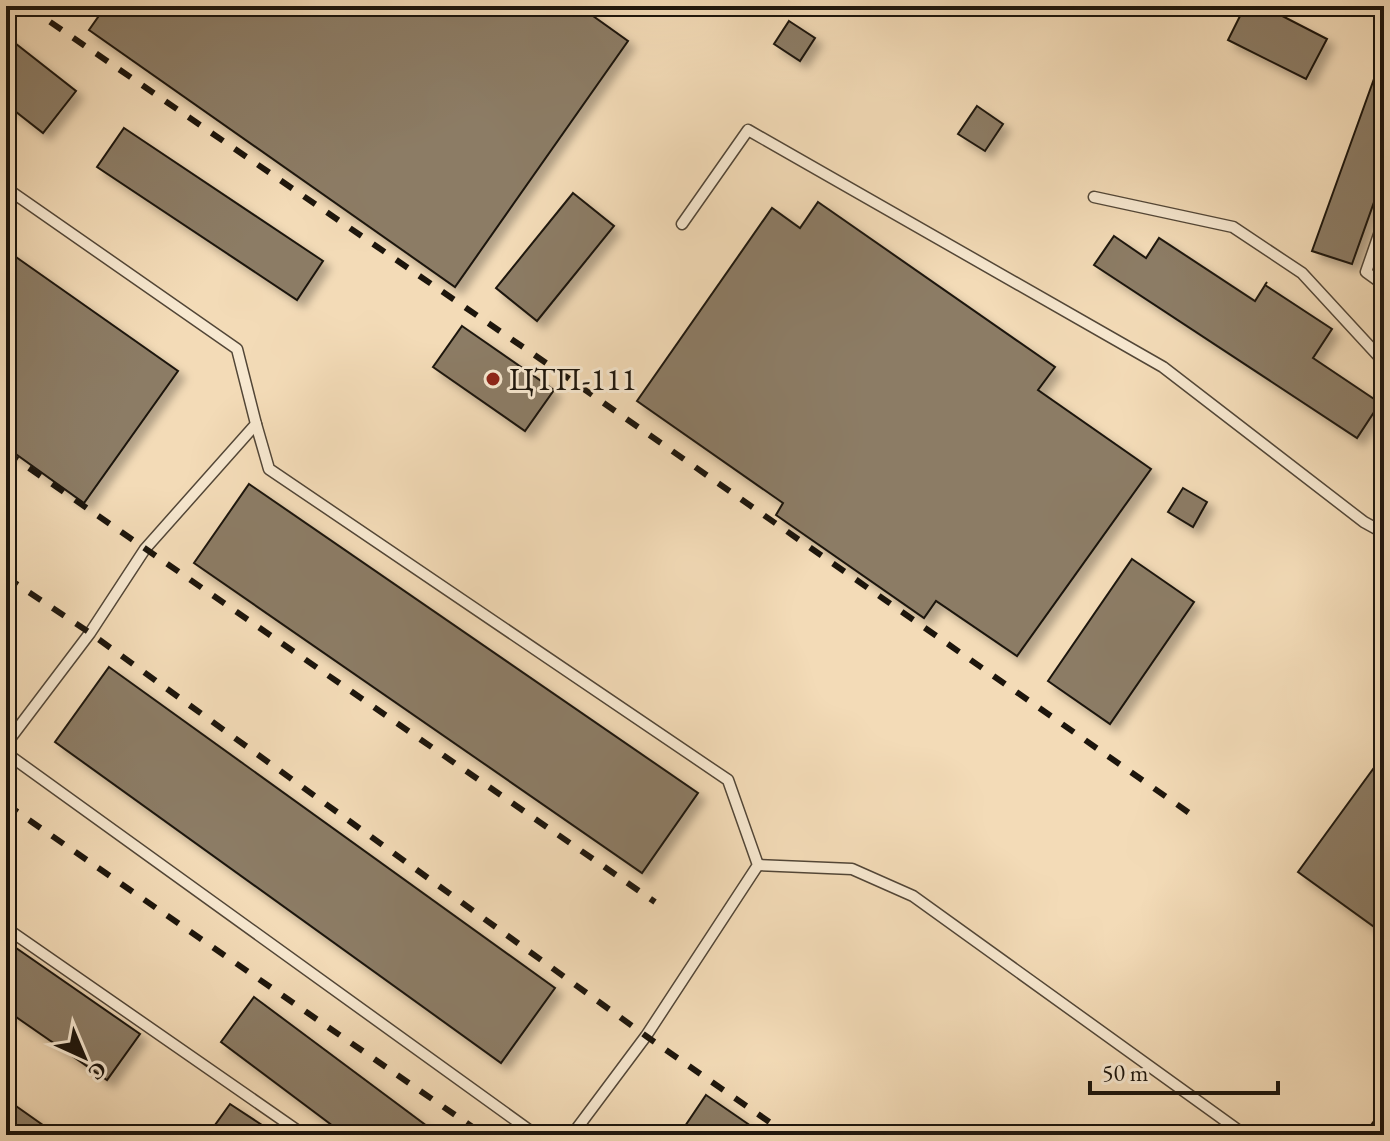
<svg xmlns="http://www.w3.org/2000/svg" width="1390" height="1141" viewBox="0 0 1390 1141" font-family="'EB Garamond',serif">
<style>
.building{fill:#8c7c65;stroke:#1c150c;stroke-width:2;filter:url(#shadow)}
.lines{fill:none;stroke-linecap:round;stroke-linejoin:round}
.lane-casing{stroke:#524637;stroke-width:13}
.lane{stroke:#f7e8d0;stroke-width:10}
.rail{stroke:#1c150c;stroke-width:6;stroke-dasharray:14 14;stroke-linecap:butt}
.poi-dot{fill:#8f2418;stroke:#f7e8d0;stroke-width:3}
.labels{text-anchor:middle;stroke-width:6;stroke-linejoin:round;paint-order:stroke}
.poi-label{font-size:32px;fill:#1c150c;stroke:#f7e8d0;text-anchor:start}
</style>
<defs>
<filter id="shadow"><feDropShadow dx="7" dy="7" stdDeviation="4" flood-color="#0004"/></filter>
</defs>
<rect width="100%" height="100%" fill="#f3dbb7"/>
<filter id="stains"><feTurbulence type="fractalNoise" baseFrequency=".0025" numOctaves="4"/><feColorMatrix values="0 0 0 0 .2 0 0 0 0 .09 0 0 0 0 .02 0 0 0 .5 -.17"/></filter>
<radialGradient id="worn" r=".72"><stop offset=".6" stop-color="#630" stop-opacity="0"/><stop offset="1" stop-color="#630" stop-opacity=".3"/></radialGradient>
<g class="building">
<polygon points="104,6 579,6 628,41 455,287 89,30 105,7"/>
<polygon points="1245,6 1263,6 1327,39 1306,79 1228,40"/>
<polygon points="789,21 815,38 800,61 774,44"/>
<polygon points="6,36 76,91 43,133 6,104"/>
<polygon points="1384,51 1384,174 1352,264 1312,251"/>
<polygon points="977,106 1003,124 985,151 958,134"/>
<polygon points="124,128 323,261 297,300 97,167"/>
<polygon points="573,193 614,226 537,321 496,288"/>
<polygon points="818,202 1055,367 1038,390 1151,469 1017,656 936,601 924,618 776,515 783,503 637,401 772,208 800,228"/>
<polygon points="1114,236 1146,258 1159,238 1255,301 1267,282 1265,285 1332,329 1313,358 1380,403 1357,438 1094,265"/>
<polygon points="6,250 178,371 84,503 6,447"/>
<polygon points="462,326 554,390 525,431 433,367"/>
<polygon points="249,484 698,793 642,873 194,563"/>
<polygon points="1183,488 1207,502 1193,527 1168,512"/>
<polygon points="1132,559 1194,602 1110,724 1048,681"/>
<polygon points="109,667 555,988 501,1063 55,742"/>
<polygon points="1384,754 1384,934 1298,872"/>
<polygon points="6,941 140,1034 107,1080 6,1010"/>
<polygon points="254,997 439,1135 345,1135 221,1042"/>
<polygon points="706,1095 764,1135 679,1135"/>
<polygon points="6,1099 57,1135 6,1135"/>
<polygon points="230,1104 265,1127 260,1135 230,1135 215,1125"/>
<polygon points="1384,1107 1384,1135 1364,1135"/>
</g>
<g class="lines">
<defs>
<g id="lane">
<polyline points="6,188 237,349 256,424 145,549 90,633 6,744"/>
<polyline points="1094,197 1233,227 1302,273 1384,362"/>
<polyline points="1384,220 1366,272 1384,285"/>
<polyline points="682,224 748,130 1163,367 1364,522 1384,533"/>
<polyline points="256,424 269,469 728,780 758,865 646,1036 572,1135"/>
<polyline points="6,753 536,1135"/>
<polyline points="758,865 852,869 913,896 1245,1135"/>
<polyline points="6,928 304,1135"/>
</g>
</defs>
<use href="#lane" class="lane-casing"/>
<use href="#lane" class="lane"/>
<g class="rail">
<polyline points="27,6 568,378 1195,817"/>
<polyline points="6,452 655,902"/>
<polyline points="6,577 90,633 646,1036 788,1135"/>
<polyline points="6,804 484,1135"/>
</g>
</g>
<circle class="poi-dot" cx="493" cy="379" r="8"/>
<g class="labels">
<g class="poi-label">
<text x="509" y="390">ЦТП-111</text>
</g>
</g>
<rect width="1390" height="1141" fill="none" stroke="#f3dbb7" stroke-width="32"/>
<rect x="8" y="8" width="1374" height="1125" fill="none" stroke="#1c150c" stroke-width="4"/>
<rect x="16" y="16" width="1358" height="1109" fill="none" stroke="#1c150c" stroke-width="2"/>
<g transform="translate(84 1057) rotate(136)" stroke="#f7e8d0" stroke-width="6" paint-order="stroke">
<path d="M0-6L14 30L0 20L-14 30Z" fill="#1c150c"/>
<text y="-12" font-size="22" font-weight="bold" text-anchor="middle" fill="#1c150c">С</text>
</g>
<path d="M1090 1081v12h188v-12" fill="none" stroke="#1c150c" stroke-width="4"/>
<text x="1102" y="1081" font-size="24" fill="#1c150c" stroke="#f7e8d0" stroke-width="6" paint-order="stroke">50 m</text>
<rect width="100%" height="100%" filter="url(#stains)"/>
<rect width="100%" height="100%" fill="url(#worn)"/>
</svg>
